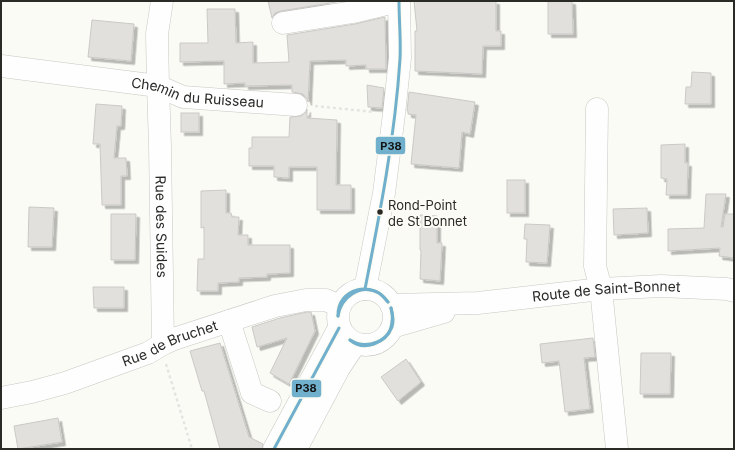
<svg xmlns="http://www.w3.org/2000/svg" width="735" height="450" viewBox="0 0 735 450" font-family="Inter,sans-serif">
<style>
.building{fill:#e2e0dd;stroke:#cbc9c6;filter:url(#shadow)}
.lines{fill:none;stroke-linecap:round;stroke-linejoin:round}
.minor-casing{stroke:#c7c7c3;stroke-width:23}
.major-casing{stroke:#c7c7c3;stroke-width:23}
.path{stroke:#e4e4e2;stroke-width:2.5;stroke-dasharray:3 3;stroke-linecap:butt}
.minor{stroke:#fefefe;stroke-width:22}
.major{stroke:#fefefe;stroke-width:22}
.bus-1-casing{stroke:#fdfcf4;stroke-width:6}
.bus-1{stroke:#71b0cc;stroke-width:3}
.bus-dot{fill:#2a2a27;stroke:#fdfcf4;stroke-width:1.5}
.labels{text-anchor:middle;stroke-width:4;stroke-linejoin:round;paint-order:stroke}
.bus-label{font-size:13px;fill:#2a2a27;stroke:#fdfcf4;text-anchor:start}
.street-label{font-size:14px;fill:#2a2a27;stroke:#fdfcf4}
.line-badge{stroke:#fdfcf4;stroke-width:1.5}
.pale-badge-label{font-size:11px;text-anchor:middle;font-weight:bold;fill:#111}
</style>
<defs>
<filter id="shadow"><feDropShadow dx="3.5" dy="3.5" stdDeviation="0" flood-color="#0004"/></filter>
</defs>
<rect width="100%" height="100%" fill="#fbfbf6"/>
<g class="building">
<polygon points="268,1 342,1 281,11 275,13 272,18"/>
<polygon points="414,1 496,1 496,31 501,31 501,46 483,46 482,74 415,71 415,31 417,31"/>
<polygon points="548,1 572,1 573,34 548,34"/>
<polygon points="207,9 235,9 236,43 253,42 253,63 289,62 287,35 355,24 385,17 386,69 366,69 366,65 346,66 346,60 310,61 308,102 307,99 303,94 292,92 292,85 245,86 245,83 224,84 224,61 180,62 180,43 208,43"/>
<polygon points="92,20 134,24 131,61 88,57"/>
<polygon points="692,72 711,73 711,104 685,104 686,87 691,87"/>
<polygon points="367,85 384,88 382,108 368,107"/>
<polygon points="409,92 475,102 470,134 462,132 459,168 411,164 416,115 408,114 408,111 407,111"/>
<polygon points="96,104 122,106 121,126 117,126 114,158 126,158 127,176 121,176 121,205 102,205 100,144 93,144"/>
<polygon points="307,109 307,118 337,120 336,185 351,185 351,210 317,210 317,167 289,167 289,178 274,177 274,166 249,166 249,148 252,148 252,137 289,137 290,117 301,116 306,112"/>
<rect x="181" y="113" width="18" height="19"/>
<polygon points="685,144 685,163 688,163 687,195 666,195 667,179 661,178 661,145"/>
<rect x="507" y="180" width="18" height="33"/>
<polygon points="226,190 226,213 231,213 232,217 239,217 238,235 248,235 248,245 290,245 290,273 267,274 267,277 239,278 239,282 218,283 218,291 197,291 198,259 204,259 204,227 201,228 201,191"/>
<polygon points="706,194 726,194 721,227 723,227 725,214 734,214 734,258 719,256 720,248 668,251 668,229 704,228"/>
<polygon points="29,207 54,208 52,247 28,247"/>
<polygon points="647,208 648,233 614,235 613,209"/>
<polygon points="111,214 136,214 135,260 111,260"/>
<polygon points="420,215 437,216 437,243 442,243 440,281 420,279 421,250 420,250"/>
<polygon points="525,224 550,225 547,263 526,262 527,239 524,239"/>
<polygon points="93,287 124,287 124,308 94,308"/>
<polygon points="307,312 311,312 315,331 289,384 270,373 287,338 257,347 252,327 280,318"/>
<polygon points="593,338 595,357 584,358 590,409 565,412 559,361 542,363 540,344"/>
<polygon points="220,343 249,437 263,444 262,449 220,449 204,391 202,391 190,351"/>
<polygon points="641,353 671,353 670,394 640,394"/>
<polygon points="406,359 421,382 398,401 381,377"/>
<polygon points="58,418 62,442 18,449 14,426"/>
</g>
<g class="lines">
<defs>
<g id="minor">
<path id="s1" d="M162,1l-5,33 1,52 2,60 3,198"/>
<polyline points="283,23 353,12 399,1"/>
<path id="s2" d="M1,66l157,20 25,11 113,8"/>
<polyline points="597,109 595,266 601,289 617,449"/>
<path id="s3" d="M391,305l87,-2 123,-14 60,-3 66,3 7,2"/>
<polyline points="229,321 252,393 270,401"/>
<polyline points="392,327 444,312"/>
<path id="s4" d="M1,398l31,-6 33,-9 83,-30 15,-9 11,-5 101,-33 31,-6h20l13,6"/>
</g>
<g id="major">
<circle cx="366" cy="317" r="28"/>
<polyline points="365,289 384,193 394,114 400,58 399,1"/>
<polyline points="274,449 339,328"/>
<polyline points="296,449 339,368 355,344"/>
</g>
</defs>
<use href="#minor" class="minor-casing"/>
<use href="#major" class="major-casing"/>
<g class="path">
<polyline points="315,106 374,112"/>
<polyline points="166,364 192,449"/>
</g>
<use href="#minor" class="minor"/>
<use href="#major" class="major"/>
<defs>
<g id="bus-1">
<path d="M365,289c15,-76 30,-152 35,-230 1,-19 -1,-39 -1,-58"/>
<path d="M338,316c-1,-28 35,-37 50,-14"/>
<path d="M338,316c3,-19 22,-33 41,-23 3,2 6,6 9,9"/>
<path d="M350,340c16,10 41,2 42,-19 1,-4 0,-8 -1,-13"/>
<path d="M350,340c14,12 36,3 42,-13 2,-6 1,-12 -1,-19"/>
<polyline points="274,449 339,328"/>
</g>
</defs>
<use href="#bus-1" class="bus-1-casing"/>
<use href="#bus-1" class="bus-1"/>
</g>
<circle class="bus-dot" cx="380" cy="212" r="3.5"/>
<g class="labels">
<g class="bus-label">
<text x="388" y="210">Rond-Point<tspan x="388" dy="16">de St Bonnet</tspan></text>
</g>
<g class="street-label">
<text dy="5" stroke="none"><textPath href="#s2" startOffset="199">Chemin du Ruisseau</textPath></text>
<text dy="5" stroke="none"><textPath href="#s1" startOffset="226">Rue des Suides</textPath></text>
<text dy="5" stroke="none"><textPath href="#s3" startOffset="216">Route de Saint-Bonnet</textPath></text>
<text dy="5" stroke="none"><textPath href="#s4" startOffset="178">Rue de Bruchet</textPath></text>
</g>
</g>
<g class="line-badge">
<rect x="375" y="136" width="31" height="19" rx="4" fill="#71b0cc"/>
<rect x="291" y="379" width="31" height="19" rx="4" fill="#71b0cc"/>
</g>
<g class="pale-badge-label">
<text x="391" y="150">P38</text>
<text x="306" y="392">P38</text>
</g>
<rect width="735" height="450" fill="none" stroke="#2a2a27" stroke-width="4"/>
</svg>
